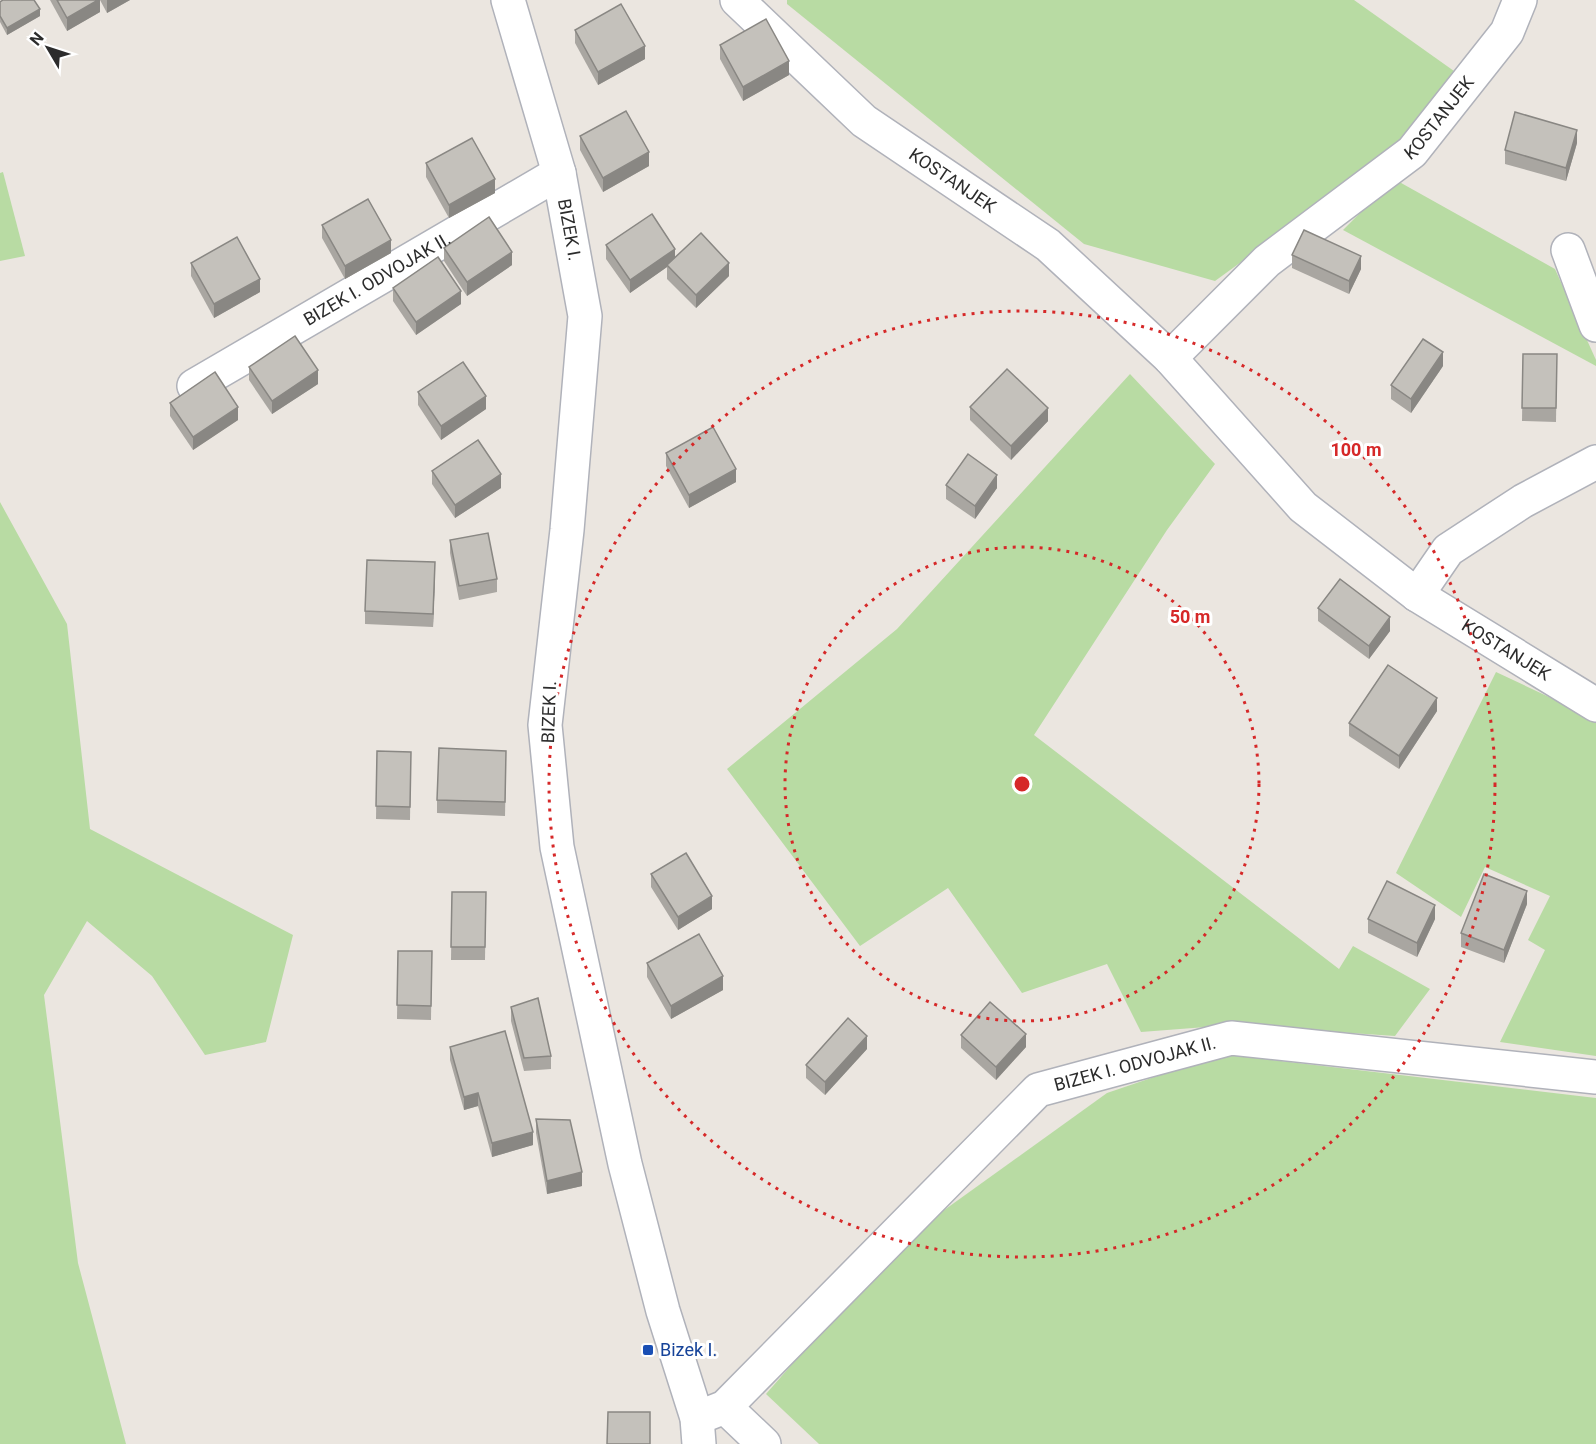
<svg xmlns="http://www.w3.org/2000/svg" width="1596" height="1444" viewBox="0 0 1596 1444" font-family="Roboto,sans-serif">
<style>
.green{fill:#b8dba3}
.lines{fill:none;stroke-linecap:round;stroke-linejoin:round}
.minor-casing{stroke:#b0b2ba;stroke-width:36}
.minor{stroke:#fff;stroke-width:33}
.wall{fill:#a9a6a1}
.shaded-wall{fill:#898783}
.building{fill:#c4c1bb;stroke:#898783;stroke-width:1.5}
.ring{fill:none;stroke:#d62828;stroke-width:3;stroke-dasharray:3 6}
.transit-dot{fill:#1a4fb4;stroke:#fff;stroke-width:2}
.labels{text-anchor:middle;stroke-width:6;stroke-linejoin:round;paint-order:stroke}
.street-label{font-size:18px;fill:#2c2c2c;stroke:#fff}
.transit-label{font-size:18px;fill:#164399;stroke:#fff;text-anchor:start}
.centre{fill:#d62828;stroke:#fff;stroke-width:3}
.ring-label{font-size:18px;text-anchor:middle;font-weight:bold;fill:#d62828;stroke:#fff;stroke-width:6;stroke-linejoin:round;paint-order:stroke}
</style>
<rect width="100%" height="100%" fill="#ebe6e0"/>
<g class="green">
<polygon points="787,0 1354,0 1461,76 1395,150 1215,281 1084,244 787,4"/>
<polygon points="3,172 25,256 0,261 0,173"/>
<polygon points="1394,179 1555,269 1596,360 1596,366 1343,230"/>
<polygon points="1130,374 1215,464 1167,530 1034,735 1339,969 1353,946 1430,989 1395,1036 1232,1025 1141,1032 1107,964 1022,993 948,888 860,946 727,769 897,629"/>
<polygon points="0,502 67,624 90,829 293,935 266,1042 205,1055 152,976 87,921 44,995 78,1263 126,1444 0,1444"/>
<polygon points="1496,672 1596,719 1596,1056 1500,1042 1545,950 1528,940 1550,896 1485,867 1461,917 1396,873"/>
<polygon points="1222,1054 1596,1098 1596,1444 819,1444 766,1394 897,1244 1107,1093"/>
</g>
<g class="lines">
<defs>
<g id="minor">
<path id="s1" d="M508,0l51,173 26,143 -18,214 -22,195 12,122 68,317 38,147 34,107 2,26"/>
<path id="s2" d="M737,0l127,121 184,124 122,113 133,149 114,88 179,110"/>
<polyline points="1568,250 1596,325"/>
<path id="s3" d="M1170,358l97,-97 145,-109 95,-120 13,-32"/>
<path id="s4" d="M194,386l365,-213"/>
<polyline points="1417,595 1448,550 1523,501 1596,462"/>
<polyline points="725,1407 764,1444"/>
<path id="s5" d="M697,1418l28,-11 313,-317 193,-52 365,39"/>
</g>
</defs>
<use href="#minor" class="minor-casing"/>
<use href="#minor" class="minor"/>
</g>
<g class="wall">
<polygon points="50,0 100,0 100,12 67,31"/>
<polygon points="100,0 130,0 107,13"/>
<polygon points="0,2 40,16 7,35 0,22"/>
<polygon points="575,30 645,59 598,85 575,43"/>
<polygon points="720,45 789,75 743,101 720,59"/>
<polygon points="580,136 649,166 603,192 580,150"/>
<polygon points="1577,143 1566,181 1505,164 1505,150"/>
<polygon points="426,163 495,193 449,218 426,177"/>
<polygon points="322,225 391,253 345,279 322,238"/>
<polygon points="606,245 675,258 729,276 696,308 667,279 667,267 630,293 606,259"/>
<polygon points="444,248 512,265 467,296 444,261"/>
<polygon points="1292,255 1361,269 1349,294 1292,268"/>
<polygon points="191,263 260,292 214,318 191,276"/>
<polygon points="393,288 461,304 416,335 393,301"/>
<polygon points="1523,354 1557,354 1556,422 1522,421"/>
<polygon points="1443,366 1411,413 1391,399 1391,385"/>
<polygon points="249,367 318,384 272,414 249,380"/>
<polygon points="418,392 486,409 441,440 418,405"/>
<polygon points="170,403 238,420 193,450 170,416"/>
<polygon points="970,407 1048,421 1011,460 970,420"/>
<polygon points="666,453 736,482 689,508 666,466"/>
<polygon points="432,471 501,488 455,518 432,484"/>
<polygon points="946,485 997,488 975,519 946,499"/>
<polygon points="450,540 497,579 497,592 459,600 450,553"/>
<polygon points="435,575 433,627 365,624 365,611"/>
<polygon points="1318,608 1390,631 1369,659 1318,621"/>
<polygon points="1437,711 1399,769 1349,736 1349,723"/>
<polygon points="377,751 411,752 410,820 376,819"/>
<polygon points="506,764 505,816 437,813 437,800"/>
<polygon points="651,874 712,909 678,930 651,887"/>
<polygon points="452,892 486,892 485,960 451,960"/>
<polygon points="1527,904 1504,963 1461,947 1461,933"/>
<polygon points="1368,919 1435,919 1417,957 1368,933"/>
<polygon points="398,951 432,951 431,1020 397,1019"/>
<polygon points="647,963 723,990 671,1019 647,977"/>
<polygon points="511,1007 551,1056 551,1069 524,1071 511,1021"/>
<polygon points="961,1035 1026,1047 996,1080 961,1048"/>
<polygon points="450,1047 533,1145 492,1157 478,1106 464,1110 450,1060"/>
<polygon points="867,1049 825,1095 806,1078 806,1065"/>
<polygon points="536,1119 582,1186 547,1194 536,1133"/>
</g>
<g class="shaded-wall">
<polygon points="98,0 100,0 100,12 67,31 67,18"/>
<polygon points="107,0 130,0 107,13"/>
<polygon points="40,9 40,16 7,35 7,28"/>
<polygon points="645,46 645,59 598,85 598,72"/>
<polygon points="789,61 789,75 743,101 743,87"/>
<polygon points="1577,130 1577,143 1566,181 1566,168"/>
<polygon points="649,152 649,166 603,192 603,178"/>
<polygon points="495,179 495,193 449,218 449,205"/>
<polygon points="391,240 391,253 345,279 345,266"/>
<polygon points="675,249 675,262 667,265 667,267 630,293 630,280"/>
<polygon points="512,252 512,265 467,296 467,282"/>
<polygon points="1361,256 1361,269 1349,294 1349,281"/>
<polygon points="729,263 729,276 696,308 696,295"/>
<polygon points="260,279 260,292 214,318 214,304"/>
<polygon points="461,291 461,304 416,335 416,322"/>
<polygon points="1443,352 1443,366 1411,413 1411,399"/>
<polygon points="318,370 318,384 272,414 272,401"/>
<polygon points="486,396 486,409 441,440 441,426"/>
<polygon points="238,407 238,420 193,450 193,437"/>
<polygon points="1048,408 1048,421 1011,460 1011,446"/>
<polygon points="736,469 736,482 689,508 689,495"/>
<polygon points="501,474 501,488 455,518 455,505"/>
<polygon points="997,475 997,488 975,519 975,506"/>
<polygon points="435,562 435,575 433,627 433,614"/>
<polygon points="1390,617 1390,631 1369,659 1369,646"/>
<polygon points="1437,698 1437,711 1399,769 1399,756"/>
<polygon points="1527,891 1527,904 1504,963 1504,950"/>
<polygon points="712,896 712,909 678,930 678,917"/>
<polygon points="1435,905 1435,919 1417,957 1417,943"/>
<polygon points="723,976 723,990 671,1019 671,1006"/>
<polygon points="1026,1034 1026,1047 996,1080 996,1067"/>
<polygon points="867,1036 867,1049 825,1095 825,1082"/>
<polygon points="478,1093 478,1106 464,1110 464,1097"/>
<polygon points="533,1132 533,1145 492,1157 492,1143"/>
<polygon points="582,1172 582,1186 547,1194 547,1181"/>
</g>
<g class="building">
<polygon points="3,0 34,0 40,9 7,28 0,16 0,2"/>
<polygon points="57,0 98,0 67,18"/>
<polygon points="621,4 645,46 598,72 575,30"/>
<polygon points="766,19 789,61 743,87 720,45"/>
<polygon points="626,111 649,152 603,178 580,136"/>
<polygon points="1515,112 1577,130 1566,168 1505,150"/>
<polygon points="472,138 495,179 449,205 426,163"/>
<polygon points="368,199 391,240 345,266 322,225"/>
<polygon points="652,214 675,249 630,280 606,245"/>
<polygon points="489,217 512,252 467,282 444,248"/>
<polygon points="1304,230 1361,256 1349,281 1292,255"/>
<polygon points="701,233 729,263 696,295 667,265"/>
<polygon points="237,237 260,279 214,304 191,263"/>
<polygon points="438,257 461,291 416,322 393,288"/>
<polygon points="295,336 318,370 272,401 249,367"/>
<polygon points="1423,339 1443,352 1411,399 1391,385"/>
<polygon points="1523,354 1557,354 1556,408 1522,408"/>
<polygon points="463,362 486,396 441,426 418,392"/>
<polygon points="1007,369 1048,408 1011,446 970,407"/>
<polygon points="215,372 238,407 193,437 170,403"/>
<polygon points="713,427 736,469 689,495 666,453"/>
<polygon points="478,440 501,474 455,505 432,471"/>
<polygon points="968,454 997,475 975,506 946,485"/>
<polygon points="488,533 497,579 459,586 450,540"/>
<polygon points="367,560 435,562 433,614 365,611"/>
<polygon points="1340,579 1390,617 1369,646 1318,608"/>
<polygon points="1388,665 1437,698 1399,756 1349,723"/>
<polygon points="439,748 506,751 505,802 437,800"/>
<polygon points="377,751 411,752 410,807 376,806"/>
<polygon points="686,853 712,896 678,917 651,874"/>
<polygon points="1484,874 1527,891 1504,950 1461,933"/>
<polygon points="1387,881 1435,905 1417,943 1368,919"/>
<polygon points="452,892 486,892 485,947 451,947"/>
<polygon points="699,934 723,976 671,1006 647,963"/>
<polygon points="398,951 432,951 431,1006 397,1005"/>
<polygon points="538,998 551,1056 524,1058 511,1007"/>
<polygon points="990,1002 1026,1034 996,1067 961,1035"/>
<polygon points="848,1018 867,1036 825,1082 806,1065"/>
<polygon points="505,1031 533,1132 492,1143 478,1093 464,1097 450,1047"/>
<polygon points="536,1119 570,1120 582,1172 547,1181"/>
<polygon points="608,1412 650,1412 650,1444 607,1444"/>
</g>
<g class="ring">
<circle cx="1022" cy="784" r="237"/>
<circle cx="1022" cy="784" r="473"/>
</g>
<rect class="transit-dot" x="642" y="1344" width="12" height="12" rx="3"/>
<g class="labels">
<g class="street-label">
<text dy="6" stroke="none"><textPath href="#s3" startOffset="362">KOSTANJEK</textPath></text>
<text dy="6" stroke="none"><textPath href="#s2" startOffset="282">KOSTANJEK</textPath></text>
<text dy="6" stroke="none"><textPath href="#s1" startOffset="238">BIZEK I.</textPath></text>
<text dy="6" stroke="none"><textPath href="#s4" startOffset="212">BIZEK I. ODVOJAK II.</textPath></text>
<text dy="6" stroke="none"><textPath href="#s2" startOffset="1012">KOSTANJEK</textPath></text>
<text transform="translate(549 712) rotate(-88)" y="6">BIZEK I.</text>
<text dy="6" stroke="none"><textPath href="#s5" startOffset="576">BIZEK I. ODVOJAK II.</textPath></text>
</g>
<g class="transit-label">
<text x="660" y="1356">Bizek I.</text>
</g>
</g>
<circle cx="1022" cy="784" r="9" class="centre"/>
<g class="ring-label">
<text x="1356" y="456">100 m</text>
<text x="1190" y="623">50 m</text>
</g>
<g transform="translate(48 48) rotate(309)" stroke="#ffffff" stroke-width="4.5" paint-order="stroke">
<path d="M0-4.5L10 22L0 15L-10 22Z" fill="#2c2c2c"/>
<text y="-9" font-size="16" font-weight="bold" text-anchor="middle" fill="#2c2c2c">N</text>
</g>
</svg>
